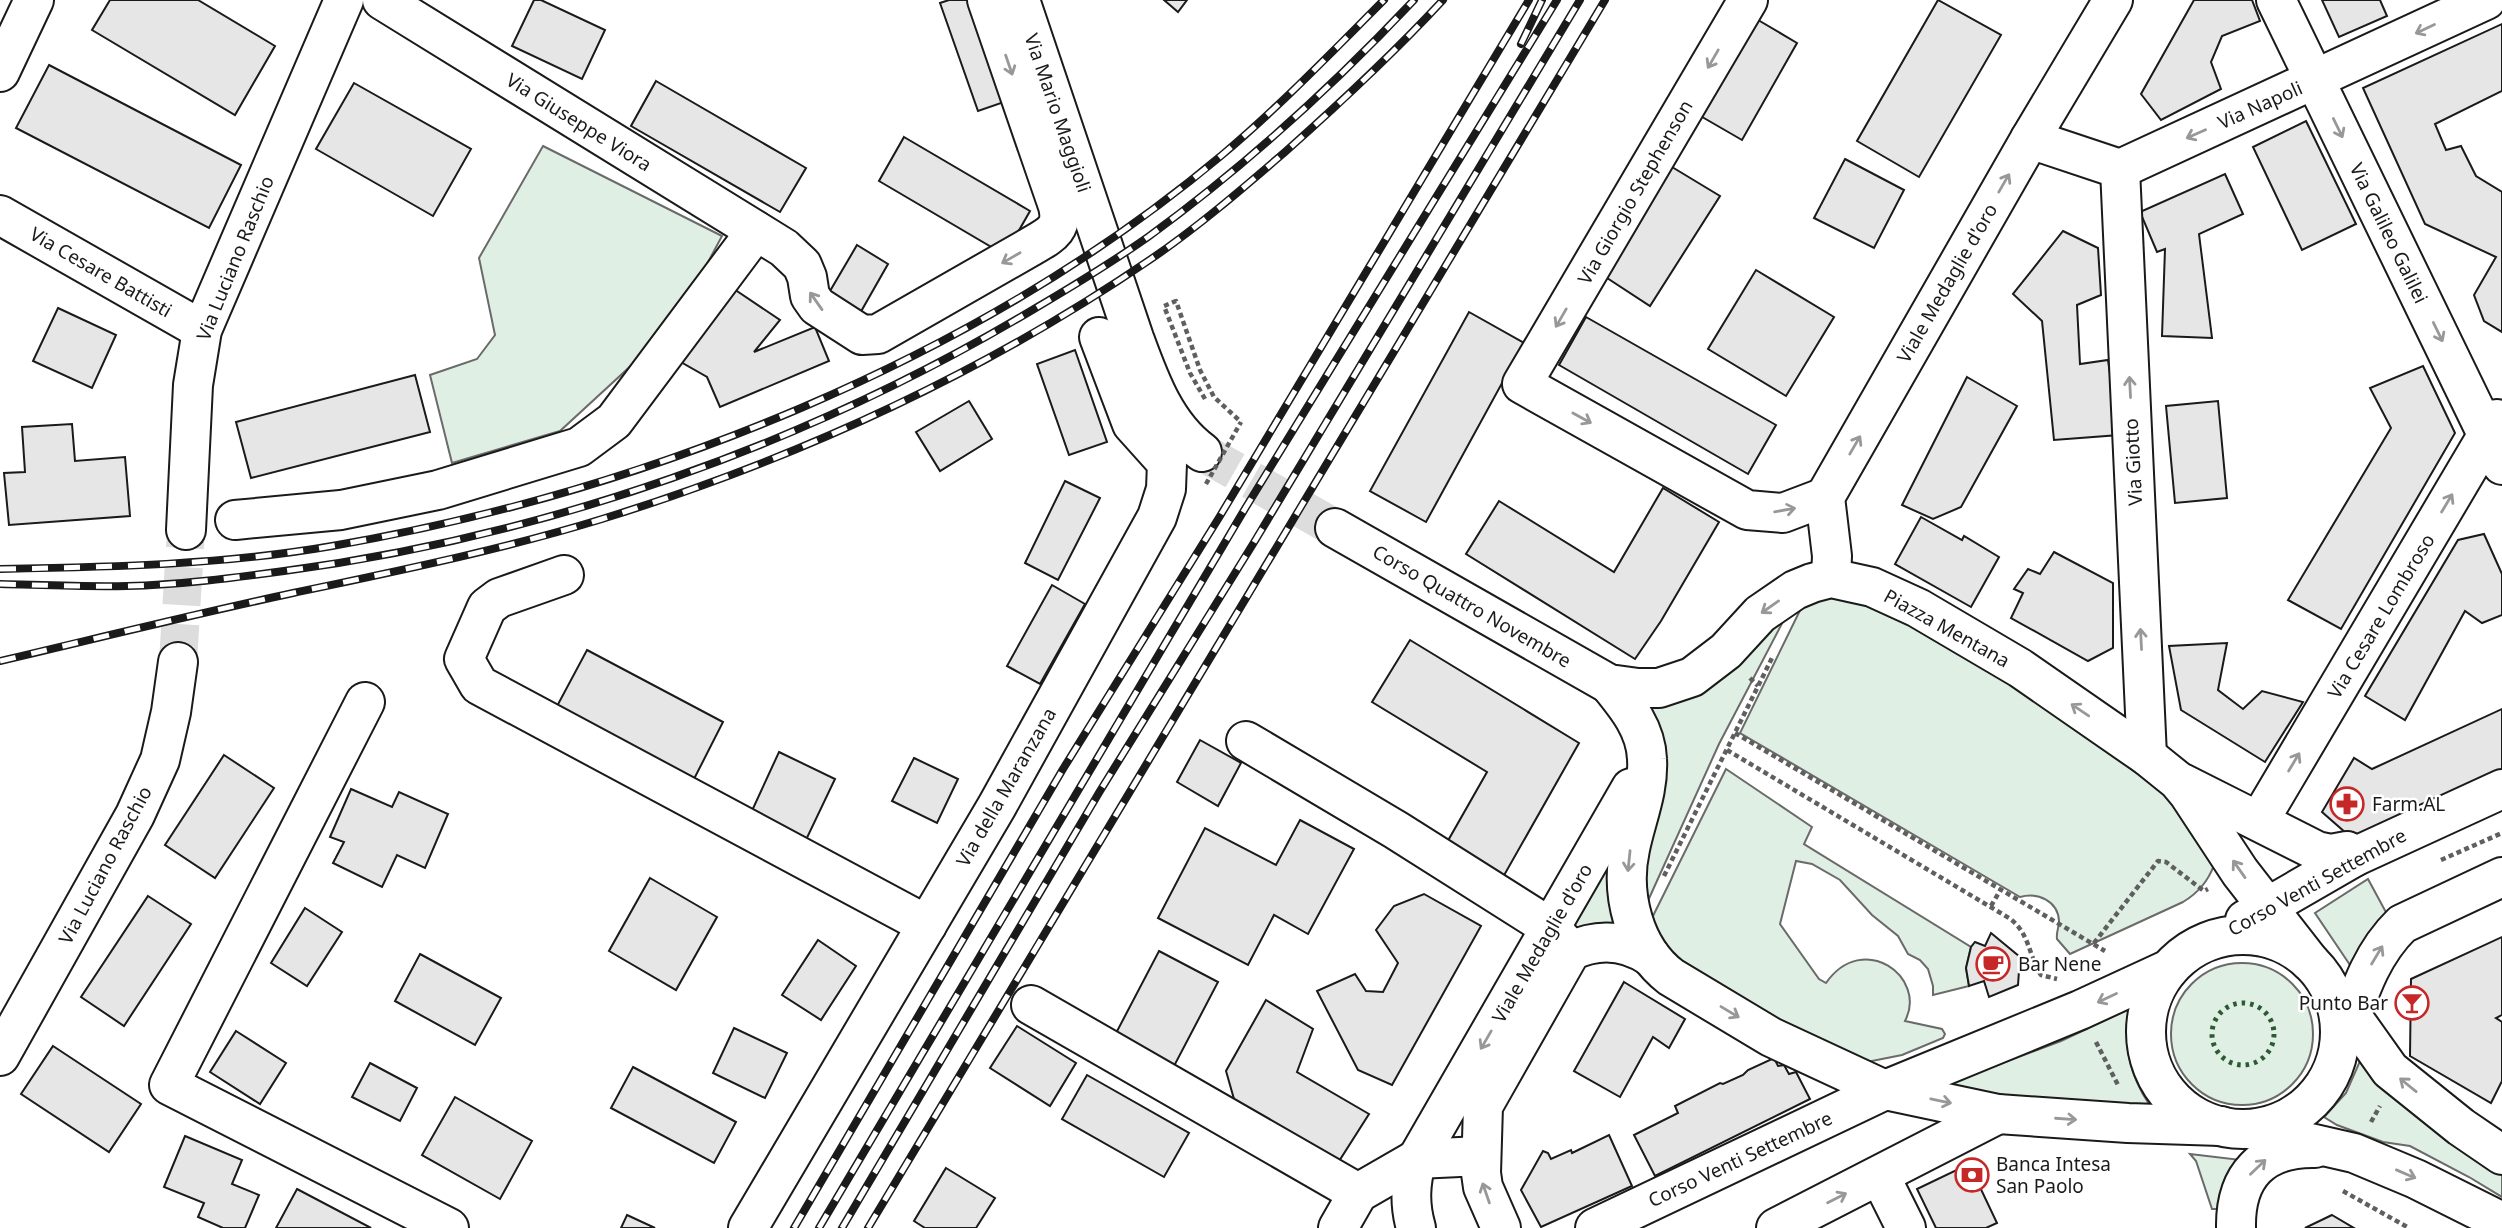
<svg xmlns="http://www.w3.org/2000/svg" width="2502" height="1228" viewBox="0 0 2502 1228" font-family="'Noto Sans',sans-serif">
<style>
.green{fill:#e0efe3;stroke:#6a6a6a;stroke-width:2}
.building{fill:#e6e6e6;stroke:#1a1a1a;stroke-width:2}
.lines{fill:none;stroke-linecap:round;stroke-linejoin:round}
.minor-tunnel{stroke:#ddd;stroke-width:38;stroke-dasharray:38 19;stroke-linecap:butt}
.minor-casing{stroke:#1a1a1a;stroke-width:42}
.path{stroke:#5f5f5f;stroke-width:4.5;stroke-dasharray:5 3.5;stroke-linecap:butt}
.minor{stroke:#fff;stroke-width:38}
.rail-casing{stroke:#1a1a1a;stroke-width:8}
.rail{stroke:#fff;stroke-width:5;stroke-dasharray:16;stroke-linecap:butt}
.path-bridge{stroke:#5f5f5f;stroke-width:4.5;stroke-dasharray:5 3.5;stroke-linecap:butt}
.hedge{stroke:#2b5a34;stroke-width:5;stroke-dasharray:3.5 5;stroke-linecap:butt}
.oneway{stroke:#989898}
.labels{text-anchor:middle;stroke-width:5;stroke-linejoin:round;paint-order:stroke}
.street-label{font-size:19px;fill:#1a1a1a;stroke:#fff}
.poi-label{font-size:19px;fill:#1a1a1a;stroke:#fff;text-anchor:start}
</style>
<rect width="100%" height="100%" fill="#fff"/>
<g class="green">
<polygon points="543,146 722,236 699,279 635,362 560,431 452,463 430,375 477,359 495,335 479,258"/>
<path d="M1854,588l322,197 38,80c-6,17 -16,28 -31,37l-113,52 -13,-15c-1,-7 2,-11 2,-18 -1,-20 -21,-29 -39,-24l-280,-164 69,-141z"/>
<polygon points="1799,591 1719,744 1637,925 1637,690"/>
<path d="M1726,769l86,58 -8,17 167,103 -5,21 3,18 -36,9v-9l-5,-17 -8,-9 -12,-6 -10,-18 -26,-21 -32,-35 -28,-16 -16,-3 -16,63 39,55 7,4c37,-53 102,-6 79,38l37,8 3,5 -2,4 -41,17 -40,8 -151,-76 -65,-57z"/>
<polygon points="1615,838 1621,924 1585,935 1573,927"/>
<polygon points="2368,879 2388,916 2354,971 2315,913"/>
<circle cx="2242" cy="1034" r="71"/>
<path d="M2129,1009c-7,33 1,67 20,95 -60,-1 -146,3 -200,-21l112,-42z"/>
<polygon points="2360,1061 2502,1175 2502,1197 2469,1177 2410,1146 2383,1142 2337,1125 2324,1117 2346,1093"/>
<polygon points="2190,1154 2241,1160 2219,1209 2212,1209 2196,1161"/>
</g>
<g class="building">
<polygon points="110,0 198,0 275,46 235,115 92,30"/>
<polygon points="534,0 541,0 605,30 582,79 512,46"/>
<polygon points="949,0 974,0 1010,100 978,111 940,3"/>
<polygon points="1164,0 1187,0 1178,12"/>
<polygon points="1938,0 2001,35 1919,177 1857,141"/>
<polygon points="2194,0 2252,0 2260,21 2222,36 2211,62 2221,89 2161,120 2141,94"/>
<polygon points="2322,0 2380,0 2387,16 2339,37"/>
<polygon points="1753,17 1797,43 1742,140 1697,114"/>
<polygon points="2502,24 2502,91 2435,124 2446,150 2461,146 2476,176 2502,192 2502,332 2484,321 2474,295 2496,257 2425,224 2363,88"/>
<polygon points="49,65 241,165 209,228 16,128"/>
<polygon points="656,81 806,168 780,212 631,126"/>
<polygon points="354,83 471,149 433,216 316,149"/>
<polygon points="2306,121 2356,224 2302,250 2253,147"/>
<polygon points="904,137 1030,211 1005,255 879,181"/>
<polygon points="1845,159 1904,190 1874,248 1814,218"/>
<polygon points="1672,167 1720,196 1650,306 1604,276"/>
<polygon points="2225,174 2243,214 2199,234 2212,338 2162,336 2165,249 2157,252 2140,212"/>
<polygon points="2063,231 2098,248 2101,295 2077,305 2080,364 2108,360 2119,435 2054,440 2042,321 2013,294"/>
<polygon points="857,245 888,264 855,322 823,303"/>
<polygon points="1756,270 1834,317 1786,396 1708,349"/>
<polygon points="728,285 780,320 754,352 815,327 829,361 720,407 707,377 679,361"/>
<polygon points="58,308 116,335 92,388 33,361"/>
<polygon points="1469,312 1524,343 1426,522 1370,491"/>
<polygon points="1586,317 1776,425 1748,474 1559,365"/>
<polygon points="1075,350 1107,442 1069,455 1037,364"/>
<polygon points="2423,366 2455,433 2341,629 2288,600 2391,428 2370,388"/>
<polygon points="415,375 430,432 251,478 236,422"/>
<polygon points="1967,377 2017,406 1961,507 1933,519 1902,505"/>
<polygon points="969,401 992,439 940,471 916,432"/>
<polygon points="2218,401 2227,498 2175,503 2166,406"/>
<polygon points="72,424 75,461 125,457 130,516 9,525 4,473 25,472 22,427"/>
<polygon points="1065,481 1100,498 1058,580 1025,563"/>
<polygon points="1663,488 1719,522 1661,621 1635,659 1466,554 1499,501 1614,572"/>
<polygon points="1921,517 1962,540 1964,536 1999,557 1971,607 1895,564"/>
<polygon points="2484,534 2502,574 2502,615 2482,623 2465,611 2405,720 2365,696 2458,540"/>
<polygon points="2054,552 2113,583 2113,648 2088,661 2011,618 2023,593 2014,589 2028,569 2040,574"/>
<polygon points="1052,585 1085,604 1040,684 1007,666"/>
<polygon points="1410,640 1579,743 1498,886 1441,853 1487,772 1372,702"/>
<polygon points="2227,643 2218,690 2243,709 2262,691 2303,702 2265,762 2181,710 2169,646"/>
<polygon points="587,650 723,722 693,781 556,708"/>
<polygon points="2502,709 2502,772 2354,840 2322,812 2354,758 2372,769"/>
<polygon points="1200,740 1241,763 1218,806 1177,782"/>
<polygon points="779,752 835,779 805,842 750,815"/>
<polygon points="224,755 274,788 215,878 165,845"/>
<polygon points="914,758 958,779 937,823 892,801"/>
<polygon points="351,789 392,807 399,792 448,814 425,868 397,855 382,887 333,863 344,842 330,837"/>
<polygon points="1300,820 1354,849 1308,934 1274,915 1248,965 1158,918 1205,828 1276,865"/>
<polygon points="650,878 717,917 676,990 609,951"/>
<polygon points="1424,894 1481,926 1392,1085 1358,1070 1317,991 1355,974 1366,991 1383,992 1398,963 1376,930 1394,906"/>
<polygon points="148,896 191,924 124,1026 81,997"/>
<polygon points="305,908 342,932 307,986 271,963"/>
<polygon points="1991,933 2020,957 2018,985 1989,997 1984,981 1969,986 1966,968 1971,947 1975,942 1985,946"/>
<polygon points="2502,937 2502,1015 2496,1018 2502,1022 2502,1081 2491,1103 2410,1056 2411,979"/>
<polygon points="818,940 856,966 821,1020 782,995"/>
<polygon points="1159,951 1218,982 1173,1068 1114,1037"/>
<polygon points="420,954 501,998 475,1045 395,1001"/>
<polygon points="1624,982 1685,1019 1669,1048 1653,1037 1620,1097 1574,1071"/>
<polygon points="1266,1000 1313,1029 1297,1072 1369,1114 1334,1169 1236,1106 1226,1071"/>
<polygon points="1017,1026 1076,1063 1050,1106 990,1068"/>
<polygon points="734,1028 787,1053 765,1098 713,1073"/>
<polygon points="236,1031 286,1063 260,1104 210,1072"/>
<polygon points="53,1046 141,1104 109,1152 21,1094"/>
<polygon points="1774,1058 1778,1066 1784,1065 1789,1074 1796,1072 1810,1099 1655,1176 1634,1135 1678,1113 1675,1106 1720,1083 1723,1084 1743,1075 1748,1070"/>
<polygon points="370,1063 417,1088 400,1121 352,1097"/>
<polygon points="633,1067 736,1122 714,1163 611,1108"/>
<polygon points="1087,1075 1189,1133 1164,1177 1062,1119"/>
<polygon points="455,1097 532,1141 500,1199 422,1155"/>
<polygon points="1609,1135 1632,1186 1541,1227 1521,1190 1543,1151 1548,1153 1551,1159 1571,1150 1572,1153"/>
<polygon points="185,1136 242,1160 232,1184 259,1195 245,1228 223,1228 198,1217 204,1203 164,1187"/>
<polygon points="1969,1164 1997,1223 1986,1228 1936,1228 1917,1189"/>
<polygon points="946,1168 995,1198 976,1228 925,1228 914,1221"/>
<polygon points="297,1189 371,1228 276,1228"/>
<polygon points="627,1215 655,1228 621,1228"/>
<polygon points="2332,1215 2354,1228 2305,1228"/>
</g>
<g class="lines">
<g class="minor-tunnel">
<polyline points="1202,452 1335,528"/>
<polyline points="178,662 186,530"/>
</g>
<defs>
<g id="minor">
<path d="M382,0l402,248 18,17 5,12 3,19 7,10 45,29 16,-1 152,-87c18,-11 34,-16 28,-41l-71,-206"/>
<path d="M1020,0l114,338c15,41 31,87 68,114"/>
<polyline points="1748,0 1522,384 1747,510 1783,513 1825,497"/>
<polyline points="2276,0 2502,465"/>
<polyline points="0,72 34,0"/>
<polyline points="2030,139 2120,169 2486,0"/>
<polyline points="2120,169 2147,756"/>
<polyline points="0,215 202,330"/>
<polyline points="235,520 341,510 438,490 579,447 614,421 756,231"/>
<polyline points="1335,528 1609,684 1638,688 1659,688 1692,677 1726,651 1760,614 1795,590 1812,583 1831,578 1872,587 1918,608 2020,668 2147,756 2178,781 2188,793 2240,872 2310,962"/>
<polyline points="186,530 193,385 202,330 344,0"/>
<polyline points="564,575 499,598 487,607 464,659 479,685 927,925"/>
<polyline points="1831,578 1832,556 1825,497 2030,139 2113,0"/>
<path d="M1609,684c18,22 37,45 38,75 2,32 -11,60 -17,90 -10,45 4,100 41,128l100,60 114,53 113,24 130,9 93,3"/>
<polyline points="365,702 169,1085 449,1228"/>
<polyline points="1246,741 1396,830 1551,928 1571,951"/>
<polyline points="2182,783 2317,851 2331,854 2347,851 2354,857"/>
<polyline points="2259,821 2497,419"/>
<polyline points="2245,920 2354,857 2502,789"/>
<circle cx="2243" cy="1032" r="97"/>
<polyline points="2341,1001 2390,1070 2461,1127 2502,1155"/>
<polyline points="1031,1005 1358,1193"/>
<path d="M2343,1039c15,-42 26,-83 59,-115l100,-47"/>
<polyline points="0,1056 135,815 160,760 171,712 178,662"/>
<polyline points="2249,1129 2354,1153 2416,1179 2502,1222"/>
<polyline points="1880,1176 1906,1228"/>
<polyline points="748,1228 997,806 1157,517 1166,489 1167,463 1132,424 1099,337"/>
<polyline points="1338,1228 1358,1193 1417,1159 1481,1156"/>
<path d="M1416,1228c-7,-24 -6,-45 1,-69l214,-371"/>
<path d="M1501,1228l-18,-41 -2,-14 2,-67 88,-155c27,-13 55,-11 80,6"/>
<polyline points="1595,1228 1885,1090 2080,1010 2169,969"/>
<polyline points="1776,1228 1998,1114"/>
<path d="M2236,1228c-1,-52 26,-81 79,-80"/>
</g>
</defs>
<use href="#minor" class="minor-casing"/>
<g class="path">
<polyline points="1205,399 1190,373 1164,306 1176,301 1200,370 1214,397 1241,422"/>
<polyline points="1750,678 1758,686"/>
<polyline points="1735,733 2105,951"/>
<path d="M1727,750l282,168c21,15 19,37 32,57l16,4"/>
<polyline points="2441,860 2502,833"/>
<polyline points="1664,876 1772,658"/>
<polyline points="1991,906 2001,889"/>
<polyline points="2094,943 2158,861 2166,862 2204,891 2208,889"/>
<polyline points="2096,1042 2119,1087"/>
<polyline points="2371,1122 2380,1106"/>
<polyline points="2343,1191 2409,1228"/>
</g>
<use href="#minor" class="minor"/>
<defs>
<g id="rail">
<polyline points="1521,44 1542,0"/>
<path d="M0,569c111,-2 222,-4 332,-23 313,-54 644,-185 890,-391 57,-48 109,-102 162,-155"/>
<path d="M0,584c42,1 85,3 127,2 52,-1 105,-8 157,-15 263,-35 523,-126 750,-262 39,-23 77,-46 114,-72 96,-70 185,-151 266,-237"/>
<path d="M0,661c98,-23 195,-47 293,-68 104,-22 208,-43 309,-74 194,-60 382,-146 549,-260 47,-32 91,-70 134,-107 55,-49 108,-98 158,-152"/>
<polyline points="794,1228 1063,769 1220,516 1529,0"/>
<polyline points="819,1228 1246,507 1557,0"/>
<polyline points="842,1228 1100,791 1253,544 1580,0"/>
<polyline points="868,1228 1605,0"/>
</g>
</defs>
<use href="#rail" class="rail-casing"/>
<use href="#rail" class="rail"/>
<polyline class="path-bridge" points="1206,484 1241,422"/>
<circle class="hedge" cx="2243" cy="1034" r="31"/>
</g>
<defs><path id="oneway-shaft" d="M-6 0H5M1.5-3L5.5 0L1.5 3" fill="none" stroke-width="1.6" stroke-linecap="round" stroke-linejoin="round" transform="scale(1.75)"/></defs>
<g class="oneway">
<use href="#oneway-shaft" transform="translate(2425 29) rotate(155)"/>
<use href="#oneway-shaft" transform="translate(1713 59) rotate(120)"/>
<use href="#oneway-shaft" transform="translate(1009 65) rotate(71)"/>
<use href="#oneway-shaft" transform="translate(2338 128) rotate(64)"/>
<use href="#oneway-shaft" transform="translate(2196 134) rotate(156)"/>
<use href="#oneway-shaft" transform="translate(2004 183) rotate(-60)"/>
<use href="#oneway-shaft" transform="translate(1011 258) rotate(150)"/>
<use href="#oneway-shaft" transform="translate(816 301) rotate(-125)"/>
<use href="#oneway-shaft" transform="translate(1561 318) rotate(120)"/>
<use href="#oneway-shaft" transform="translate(2438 332) rotate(64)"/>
<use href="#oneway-shaft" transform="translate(2130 387) rotate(-93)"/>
<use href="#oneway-shaft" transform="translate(1582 418) rotate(29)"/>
<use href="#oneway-shaft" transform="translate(1855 445) rotate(-60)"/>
<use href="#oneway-shaft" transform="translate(2447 503) rotate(-59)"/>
<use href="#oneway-shaft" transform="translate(1785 510) rotate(-10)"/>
<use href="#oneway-shaft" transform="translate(1770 607) rotate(145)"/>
<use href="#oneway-shaft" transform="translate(2141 639) rotate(-93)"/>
<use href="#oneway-shaft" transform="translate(2080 710) rotate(-146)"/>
<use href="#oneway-shaft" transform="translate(2294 762) rotate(-59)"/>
<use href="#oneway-shaft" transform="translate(1629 861) rotate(96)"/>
<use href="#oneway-shaft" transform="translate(2239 869) rotate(-125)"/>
<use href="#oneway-shaft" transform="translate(2377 955) rotate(-59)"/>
<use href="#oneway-shaft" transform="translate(2107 998) rotate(155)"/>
<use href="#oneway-shaft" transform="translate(1730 1012) rotate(31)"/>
<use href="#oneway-shaft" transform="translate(1486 1040) rotate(120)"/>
<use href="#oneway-shaft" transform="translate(2408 1085) rotate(-141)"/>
<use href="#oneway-shaft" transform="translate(1941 1101) rotate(12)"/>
<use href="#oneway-shaft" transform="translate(2066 1119) rotate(4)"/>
<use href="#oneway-shaft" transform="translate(2258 1167) rotate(-44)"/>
<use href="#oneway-shaft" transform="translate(2406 1174) rotate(23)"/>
<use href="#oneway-shaft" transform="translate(1486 1193) rotate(-109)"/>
<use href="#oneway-shaft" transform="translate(1837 1198) rotate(-27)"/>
</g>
<defs>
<symbol id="pharmacy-ring" viewBox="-11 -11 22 22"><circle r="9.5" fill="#fff" stroke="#c62828" stroke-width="1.5"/><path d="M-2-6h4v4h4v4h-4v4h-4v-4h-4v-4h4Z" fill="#c62828"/></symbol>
<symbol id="cafe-ring" viewBox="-11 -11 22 22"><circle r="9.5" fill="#fff" stroke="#c62828" stroke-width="1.5"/><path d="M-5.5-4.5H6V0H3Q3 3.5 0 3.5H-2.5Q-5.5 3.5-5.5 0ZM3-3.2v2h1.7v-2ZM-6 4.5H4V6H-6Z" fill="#c62828"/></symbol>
<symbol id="bar-ring" viewBox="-11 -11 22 22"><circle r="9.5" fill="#fff" stroke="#c62828" stroke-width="1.5"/><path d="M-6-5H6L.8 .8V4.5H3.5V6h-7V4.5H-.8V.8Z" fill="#c62828"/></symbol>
<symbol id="bank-ring" viewBox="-11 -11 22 22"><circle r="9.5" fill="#fff" stroke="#c62828" stroke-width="1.5"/><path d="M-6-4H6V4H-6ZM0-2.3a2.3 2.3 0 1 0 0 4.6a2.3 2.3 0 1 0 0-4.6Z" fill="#c62828"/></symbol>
</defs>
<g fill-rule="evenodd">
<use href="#pharmacy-ring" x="2328" y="785" width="38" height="38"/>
<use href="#cafe-ring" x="1974" y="945" width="38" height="38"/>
<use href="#bar-ring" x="2393" y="984" width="38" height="38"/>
<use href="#bank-ring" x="1953" y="1156" width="38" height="38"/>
</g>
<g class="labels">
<g class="street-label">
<text transform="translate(2260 105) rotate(-24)" y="7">Via Napoli</text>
<text transform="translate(1058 113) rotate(71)" y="7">Via Mario Maggioli</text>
<text transform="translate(579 122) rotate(32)" y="7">Via Giuseppe Viora</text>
<text transform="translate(1635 192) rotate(-60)" y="7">Via Giorgio Stephenson</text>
<text transform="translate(2389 233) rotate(64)" y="7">Via Galileo Galilei</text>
<text transform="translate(235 258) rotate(-68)" y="7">Via Luciano Raschio</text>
<text transform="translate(101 272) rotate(30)" y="7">Via Cesare Battisti</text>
<text transform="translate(1947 283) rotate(-60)" y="7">Viale Medaglie d'oro</text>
<text transform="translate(2133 462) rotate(-93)" y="7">Via Giotto</text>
<text transform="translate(1472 606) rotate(30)" y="7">Corso Quattro Novembre</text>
<text transform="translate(2381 616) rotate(-59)" y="7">Via Cesare Lombroso</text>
<text transform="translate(1947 628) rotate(29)" y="7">Piazza Mentana</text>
<text transform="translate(1006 787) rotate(-60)" y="7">Via della Maranzana</text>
<text transform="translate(105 865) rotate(-62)" y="7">Via Luciano Raschio</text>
<text transform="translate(2317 882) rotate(-29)" y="7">Corso Venti Settembre</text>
<text transform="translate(1542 943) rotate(-60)" y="7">Viale Medaglie d'oro</text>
<text transform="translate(1740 1159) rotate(-25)" y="7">Corso Venti Settembre</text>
</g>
<g class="poi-label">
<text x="2372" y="811">Farm.AL</text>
<text x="2018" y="971">Bar Nene</text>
<text x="2388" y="1010" text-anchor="end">Punto Bar</text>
<text x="1996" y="1171">Banca Intesa<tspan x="1996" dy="22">San Paolo</tspan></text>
</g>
</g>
</svg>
